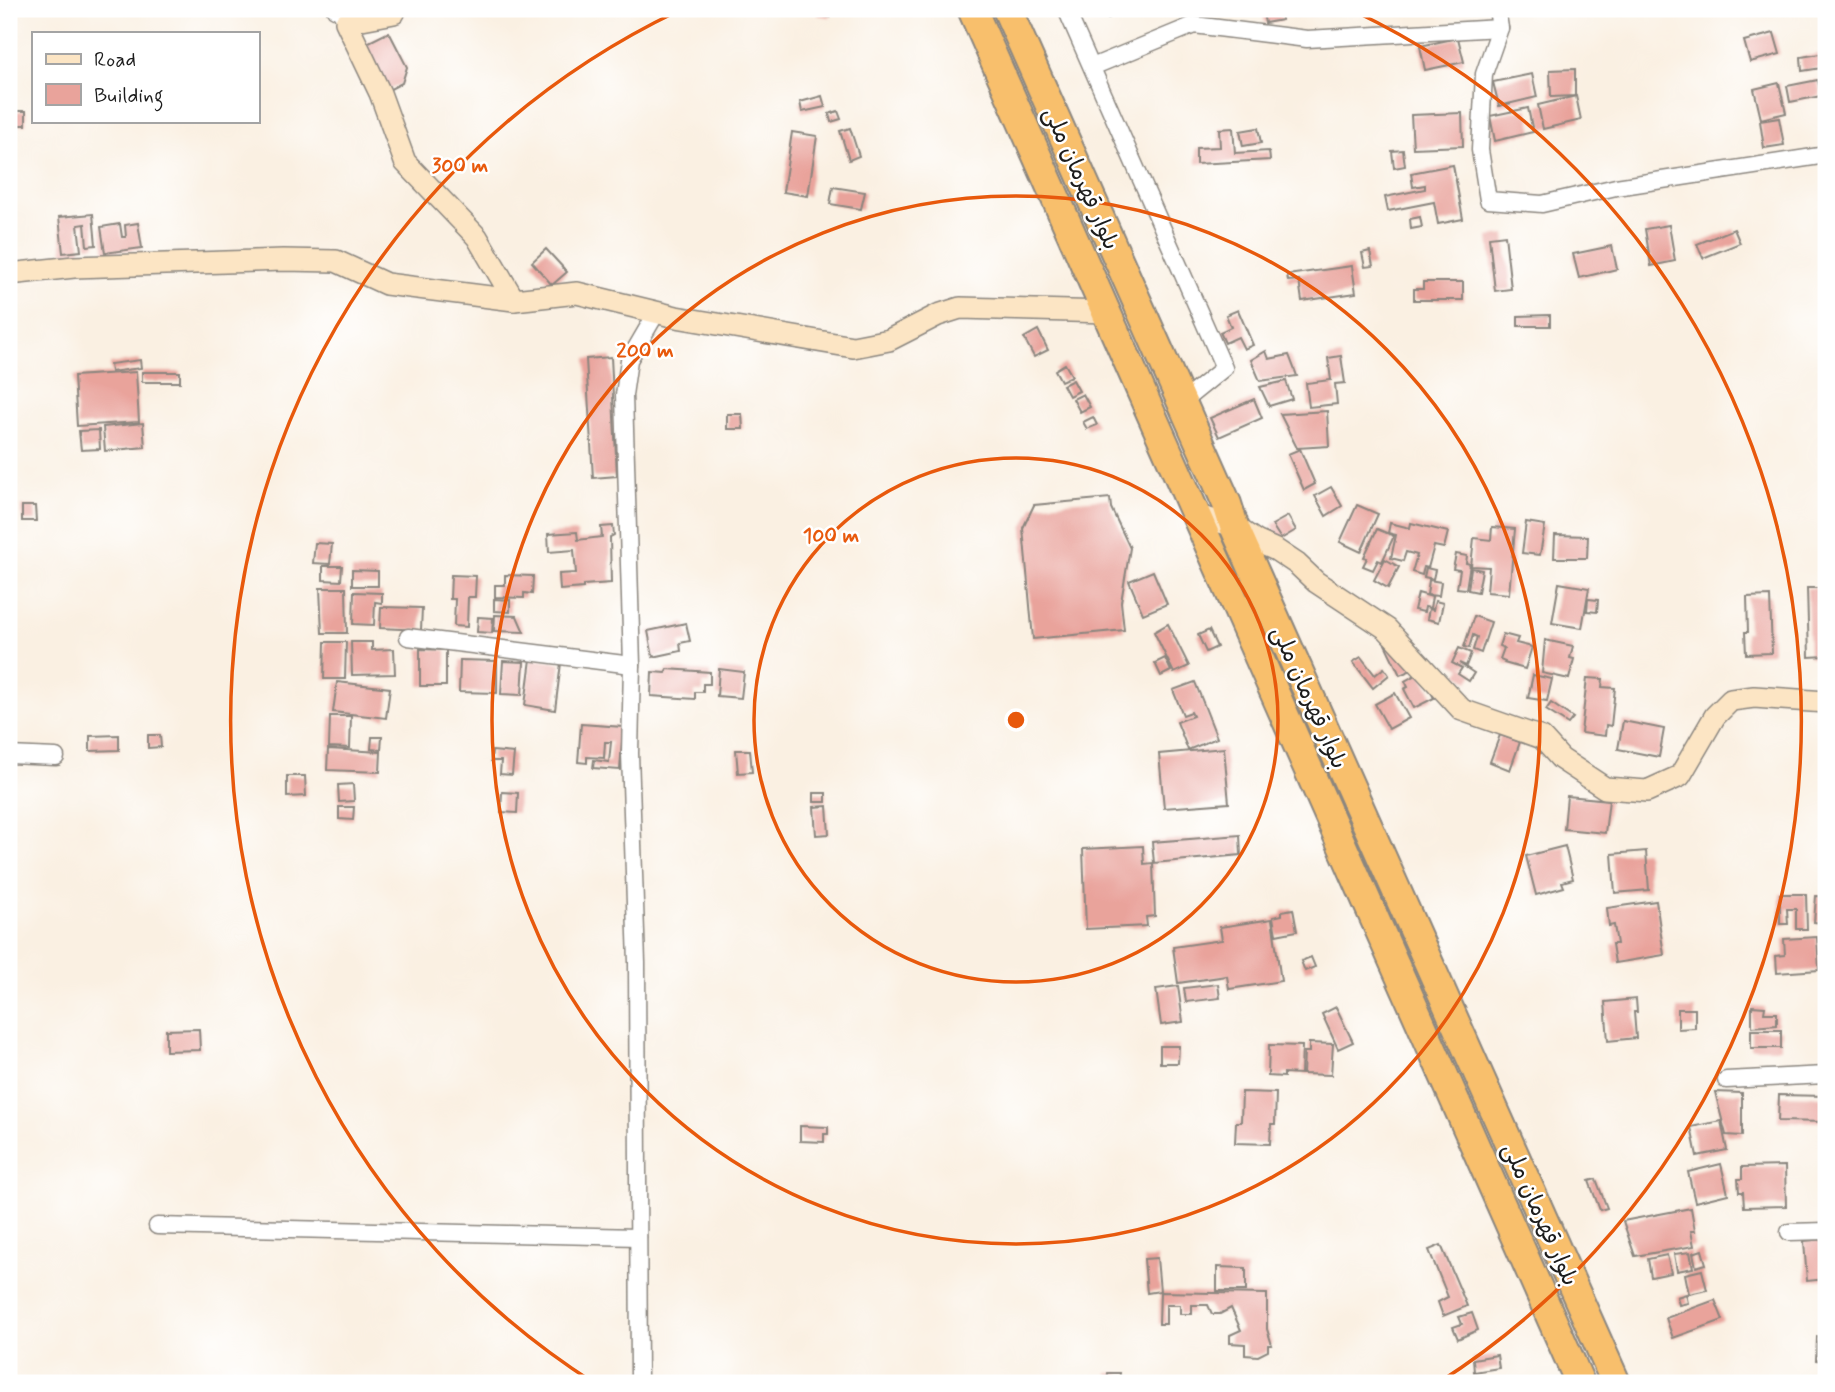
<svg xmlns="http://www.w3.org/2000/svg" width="1835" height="1392" viewBox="0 0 1835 1392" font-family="Mynerve,'Playpen Sans Arabic',sans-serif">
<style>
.building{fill:#e9a39b}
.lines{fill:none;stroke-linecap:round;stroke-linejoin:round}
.street-casing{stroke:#8b867f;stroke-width:19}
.secondary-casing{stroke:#8b867f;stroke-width:24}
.highway-casing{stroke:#8b867f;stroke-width:32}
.street{stroke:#fff;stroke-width:16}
.secondary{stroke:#fce5c4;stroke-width:21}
.highway{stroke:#f8bf6c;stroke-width:28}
.ring{fill:none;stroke:#e8590c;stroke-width:3.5}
.labels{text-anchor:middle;stroke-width:5;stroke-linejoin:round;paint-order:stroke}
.street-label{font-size:23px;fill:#1c1c1c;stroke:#fff}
.centre{fill:#e8590c;stroke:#fff;stroke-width:3.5}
.ring-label{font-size:21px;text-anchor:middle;font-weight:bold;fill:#e8590c;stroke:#fff;stroke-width:5;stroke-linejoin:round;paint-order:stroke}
</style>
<rect width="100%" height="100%" fill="#fff"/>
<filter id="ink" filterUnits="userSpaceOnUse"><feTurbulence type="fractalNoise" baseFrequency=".0143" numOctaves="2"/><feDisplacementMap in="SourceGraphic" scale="14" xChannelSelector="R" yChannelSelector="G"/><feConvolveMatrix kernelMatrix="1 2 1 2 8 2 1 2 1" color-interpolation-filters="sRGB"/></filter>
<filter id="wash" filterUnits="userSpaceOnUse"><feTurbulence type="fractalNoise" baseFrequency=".00686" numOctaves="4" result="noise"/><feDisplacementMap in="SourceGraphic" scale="28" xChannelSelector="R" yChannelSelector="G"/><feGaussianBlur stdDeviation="1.57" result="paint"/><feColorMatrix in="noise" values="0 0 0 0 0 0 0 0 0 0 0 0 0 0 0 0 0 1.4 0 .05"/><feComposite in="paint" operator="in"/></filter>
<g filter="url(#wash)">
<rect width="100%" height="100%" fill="#faf0e2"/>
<g id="blocks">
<g class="building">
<polygon points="819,9 831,9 830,17 818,15"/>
<polygon points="1104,9 1131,9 1108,18"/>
<polygon points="1280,9 1282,20 1265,23 1263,13"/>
<polygon points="1291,9 1365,9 1365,13 1291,16"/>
<polygon points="389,32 407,67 402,83 383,93 361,46"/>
<polygon points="1774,33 1780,54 1750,62 1744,41"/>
<polygon points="1458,38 1464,62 1425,70 1420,46"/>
<polygon points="1820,54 1822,68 1802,71 1801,57"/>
<polygon points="1575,69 1575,96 1551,97 1550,70"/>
<polygon points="1532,74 1537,97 1499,106 1493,82"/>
<polygon points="1818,80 1821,96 1790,102 1787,86"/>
<polygon points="1779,83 1786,113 1761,119 1754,89"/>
<polygon points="822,96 825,107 802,112 800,102"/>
<polygon points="1576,96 1581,120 1543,129 1538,105"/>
<polygon points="1528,108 1533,132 1495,141 1490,116"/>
<rect x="9" y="111" width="17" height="14"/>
<polygon points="838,111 841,119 831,122 829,114"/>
<polygon points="1462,113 1463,146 1413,148 1411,115"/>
<polygon points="1779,118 1784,145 1764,148 1760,121"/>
<polygon points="850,128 859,156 849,160 840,131"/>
<polygon points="1233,128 1235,153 1269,151 1270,160 1196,164 1196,148 1220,147 1219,129"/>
<polygon points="1258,128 1261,143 1243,146 1240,131"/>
<polygon points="792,132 817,136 808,196 783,192"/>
<polygon points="1403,150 1405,166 1394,168 1392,151"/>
<polygon points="1453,165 1463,219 1438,224 1434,202 1388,211 1385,197 1425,189 1425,185 1413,187 1411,173"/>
<polygon points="833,187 865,192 861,209 830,204"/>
<polygon points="93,214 96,245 87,246 85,224 78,225 81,251 63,253 59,217"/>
<polygon points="1420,217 1422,227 1411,229 1410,219"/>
<polygon points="138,223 142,248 105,253 101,227 120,224 122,237 126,237 125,225"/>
<polygon points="1669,225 1675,261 1651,266 1645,229"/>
<polygon points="1734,229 1740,243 1703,258 1697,244"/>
<polygon points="1505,235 1511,289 1495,291 1489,237"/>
<polygon points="1612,246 1617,269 1579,278 1573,254"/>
<polygon points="546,249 567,272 552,285 532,262"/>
<polygon points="1370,251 1373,266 1365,267 1362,253"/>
<polygon points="1352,266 1356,293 1302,301 1299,280 1288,281 1287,275"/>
<polygon points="1423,282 1463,282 1463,300 1414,300 1414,289 1423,289"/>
<polygon points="1238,310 1253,345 1244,349 1238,337 1225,343 1220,332 1231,327 1226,315"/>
<polygon points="1550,315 1550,326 1518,326 1518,316"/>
<polygon points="1038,330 1048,350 1034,357 1024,338"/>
<polygon points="1266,351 1269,359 1289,355 1297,376 1260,381 1251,360"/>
<polygon points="1341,356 1345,383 1335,384 1337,404 1309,407 1306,383 1331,380 1328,358"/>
<polygon points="611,357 617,476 593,478 586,359"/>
<polygon points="140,360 141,368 111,372 110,364"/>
<polygon points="1065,364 1072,376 1061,381 1055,370"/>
<polygon points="136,372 139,422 77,426 74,376"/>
<rect x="142" y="372" width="38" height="10"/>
<polygon points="1073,380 1079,391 1069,396 1063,385"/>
<polygon points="1286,381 1292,399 1269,406 1260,387"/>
<polygon points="1083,394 1090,407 1080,412 1073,399"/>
<polygon points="1254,399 1262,418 1219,437 1210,418"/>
<polygon points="1327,411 1329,446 1297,448 1280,414"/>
<polygon points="727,414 742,414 743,429 727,429"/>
<polygon points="1093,417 1097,425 1087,429 1083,422"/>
<polygon points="143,423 145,447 105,451 103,427"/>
<polygon points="99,430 100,449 81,450 79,431"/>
<polygon points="1300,449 1315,484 1304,490 1288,454"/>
<polygon points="1331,487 1342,506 1326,516 1315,496"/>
<polygon points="1110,498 1111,508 1130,548 1121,602 1124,630 1033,639 1023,528 1034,505"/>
<polygon points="9,503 13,503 14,520 9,520"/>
<polygon points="1357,505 1378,514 1361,552 1340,542"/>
<polygon points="22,506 35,506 36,521 22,521"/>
<polygon points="1288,516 1296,530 1281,539 1272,525"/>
<polygon points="1526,522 1545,525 1540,555 1522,553"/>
<polygon points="1390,523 1410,528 1411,523 1448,532 1444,548 1434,546 1428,568 1424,567 1422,575 1412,572 1417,555 1406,552 1403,561 1391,558 1396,535 1388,533"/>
<polygon points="613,526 614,535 610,537 611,583 583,585 583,588 560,590 559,574 576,573 574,550 549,552 548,534 577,532 578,540 602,537 601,527"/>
<polygon points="1492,527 1515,529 1509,594 1487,592 1489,567 1471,566 1474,538 1491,540"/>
<polygon points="1377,529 1394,536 1382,562 1378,560 1373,570 1363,566 1367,558 1364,557"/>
<polygon points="1555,535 1588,536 1587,558 1554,558"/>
<polygon points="315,543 332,544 330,564 313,563"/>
<polygon points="1456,554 1467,556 1466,563 1470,564 1466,589 1457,588 1460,570 1453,569"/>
<polygon points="1385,559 1399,567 1388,588 1374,580"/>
<polygon points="323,566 342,566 341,581 323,580"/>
<polygon points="1426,568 1435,570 1433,579 1424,577"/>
<polygon points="1471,568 1482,570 1478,592 1468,590"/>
<polygon points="352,570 378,571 378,586 352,586"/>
<polygon points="1153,571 1167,604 1143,614 1129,581"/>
<polygon points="451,575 476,576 475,597 468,597 467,627 454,626 455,599 450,599"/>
<polygon points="505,575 533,576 532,594 524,593 524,598 495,597 495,585 505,585"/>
<polygon points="1429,580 1441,582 1439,596 1427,595"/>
<polygon points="1559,583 1589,588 1582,628 1552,623"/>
<polygon points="320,588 346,588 347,633 322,633"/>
<polygon points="1807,588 1826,588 1826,656 1809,657"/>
<polygon points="354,592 382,593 382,603 375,602 374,625 353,624"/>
<polygon points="1418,593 1432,597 1430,608 1425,607 1424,612 1414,610"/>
<polygon points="1770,596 1772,653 1746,654 1745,632 1748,632 1747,597"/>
<polygon points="494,599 510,600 510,612 494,611"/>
<polygon points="1588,599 1598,600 1597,612 1587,611"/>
<polygon points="1435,601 1443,603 1439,622 1427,619 1429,609 1433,610"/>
<polygon points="381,607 422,608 421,630 380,628"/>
<polygon points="495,615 517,616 524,632 494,631"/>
<polygon points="1474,616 1491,622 1481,653 1473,650 1477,637 1473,635 1469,648 1464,647"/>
<polygon points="478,617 493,618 492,633 477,632"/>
<polygon points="686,623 690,641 680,643 681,651 653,657 648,631"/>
<polygon points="1168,624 1189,666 1174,673 1154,632"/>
<polygon points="1209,630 1217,647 1206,652 1198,635"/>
<polygon points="1503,634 1518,638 1516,643 1532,647 1525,669 1504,663 1505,661 1500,659 1504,648 1499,646"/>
<polygon points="1393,640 1416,668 1400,675 1385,644"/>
<polygon points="1545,640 1573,646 1570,658 1574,659 1569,679 1542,673"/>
<polygon points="325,642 346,642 345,679 324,679"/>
<polygon points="351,642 372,642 372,650 394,649 395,674 352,675"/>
<polygon points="1459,648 1471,653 1466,666 1459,663 1474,673 1469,681 1458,674 1462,668 1452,663"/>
<polygon points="420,649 446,650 446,686 420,686"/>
<polygon points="1361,657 1375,675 1384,668 1389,675 1373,688 1353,662"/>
<polygon points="1165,658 1171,671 1161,676 1155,663"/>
<polygon points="531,659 561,663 555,710 525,705"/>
<polygon points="460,660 497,661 497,693 459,692"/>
<polygon points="503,661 524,662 522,695 501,694"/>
<polygon points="667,669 710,672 710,684 703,684 703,692 695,692 695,699 651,696 652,672 666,673"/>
<polygon points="719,669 744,672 741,698 717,696"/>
<polygon points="1421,672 1434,698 1414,708 1404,689 1408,687 1405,681"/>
<polygon points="1533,675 1552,679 1547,701 1528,698"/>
<polygon points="1587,678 1603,679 1602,687 1615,688 1611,726 1606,725 1605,736 1581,733"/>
<polygon points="337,682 390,688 386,718 333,712"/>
<polygon points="1195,682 1217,738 1188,750 1177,722 1193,716 1191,712 1183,715 1173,690"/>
<polygon points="1395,693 1409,718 1389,729 1375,704"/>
<polygon points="1551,703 1573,718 1568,724 1546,710"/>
<polygon points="330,716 351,716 350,748 329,747"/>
<polygon points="1623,721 1664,729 1659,757 1618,749"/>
<polygon points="581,724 623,727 620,770 593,768 594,760 609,762 611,742 605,742 604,758 587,757 587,763 578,762"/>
<polygon points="119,735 119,750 90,751 90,736"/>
<polygon points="148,735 160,735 161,747 148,748"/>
<polygon points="1500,735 1520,742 1510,770 1490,762"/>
<polygon points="372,737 382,737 381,750 371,749"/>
<polygon points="1224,748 1229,803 1164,808 1159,754"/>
<polygon points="328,749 381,752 380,772 327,770"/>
<polygon points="736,750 750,750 752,772 738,773"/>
<polygon points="492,751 514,753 512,775 500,774 501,761 491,761"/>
<polygon points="287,776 305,776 306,796 287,797"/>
<polygon points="353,784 354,801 339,802 338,785"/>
<polygon points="502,792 518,793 517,813 501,812"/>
<rect x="814" y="793" width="12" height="9"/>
<polygon points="1567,796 1609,800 1605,833 1564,829"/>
<polygon points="827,806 829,834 816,835 814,807"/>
<polygon points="339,807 354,807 353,820 339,819"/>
<polygon points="1240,835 1241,855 1154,863 1152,842"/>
<polygon points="1143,846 1144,864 1153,863 1155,916 1146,917 1147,926 1086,929 1083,849"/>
<polygon points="1565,846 1573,879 1562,882 1564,887 1536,895 1526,856"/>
<polygon points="1646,851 1649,890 1615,893 1612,854"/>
<polygon points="1780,894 1806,894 1807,929 1796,929 1796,909 1787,909 1788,924 1780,924"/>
<polygon points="1816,896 1826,897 1826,923 1814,922"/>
<polygon points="1656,901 1664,955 1615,963 1612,944 1617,944 1614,925 1609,926 1607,908"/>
<polygon points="1293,909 1297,931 1276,935 1273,917 1282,915 1282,911"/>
<polygon points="1272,919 1281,981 1229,989 1227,976 1178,983 1173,947 1222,940 1220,927"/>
<polygon points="1817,937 1819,970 1777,973 1776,956 1785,955 1784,939"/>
<polygon points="1826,938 1826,970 1825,970 1821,939"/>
<polygon points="1311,957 1315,967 1305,971 1301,961"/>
<polygon points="1218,984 1220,998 1186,1002 1184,988"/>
<polygon points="1178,986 1183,1022 1161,1025 1156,989"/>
<polygon points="1636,999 1637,1012 1634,1012 1636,1038 1608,1041 1605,1002"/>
<polygon points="1752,1006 1765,1007 1764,1013 1777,1013 1777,1025 1752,1027"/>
<polygon points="1336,1007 1353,1042 1338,1049 1322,1014"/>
<polygon points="1678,1009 1695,1009 1695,1028 1678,1029"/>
<polygon points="199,1029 200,1050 166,1051 166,1030"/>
<rect x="1751" y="1030" width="30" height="18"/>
<polygon points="1309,1043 1333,1044 1331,1075 1303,1074 1304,1052 1309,1052"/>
<polygon points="1269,1045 1302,1046 1301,1074 1284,1073 1284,1077 1268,1076"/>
<polygon points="1160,1046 1179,1046 1178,1063 1160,1063"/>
<polygon points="1242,1092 1276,1093 1275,1124 1271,1124 1270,1144 1235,1143 1236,1122 1241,1122"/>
<polygon points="1715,1092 1742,1093 1742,1136 1726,1135"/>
<polygon points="1779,1095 1826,1096 1826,1122 1778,1121"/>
<polygon points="1721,1121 1727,1150 1697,1156 1691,1127"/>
<polygon points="800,1126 828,1127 828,1134 824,1134 824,1142 800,1141"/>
<polygon points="1721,1164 1728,1194 1695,1202 1688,1172"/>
<polygon points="1785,1166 1786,1206 1744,1207 1743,1192 1739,1192 1738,1179 1742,1179 1742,1167"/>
<polygon points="1596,1179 1607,1208 1600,1210 1589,1181"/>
<polygon points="1691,1208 1695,1231 1691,1231 1694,1246 1635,1256 1623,1221"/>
<polygon points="1826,1239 1826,1279 1807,1281 1804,1241"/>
<polygon points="1441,1245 1467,1306 1443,1316 1438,1302 1448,1297 1429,1250"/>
<polygon points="1702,1250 1706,1264 1696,1267 1693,1253"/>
<polygon points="1690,1252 1693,1268 1677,1271 1674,1254"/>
<polygon points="1667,1255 1671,1273 1651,1277 1648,1259"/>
<polygon points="1157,1258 1160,1291 1147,1293 1144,1259"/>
<polygon points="1217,1267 1246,1268 1246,1291 1217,1291"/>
<polygon points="1702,1270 1707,1290 1689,1294 1685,1274"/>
<polygon points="1160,1292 1267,1294 1267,1329 1272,1345 1268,1345 1268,1351 1258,1356 1245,1355 1245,1344 1230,1343 1230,1335 1241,1330 1231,1308 1220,1314 1212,1314 1208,1305 1192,1305 1192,1314 1180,1314 1180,1305 1166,1305 1166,1324 1159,1324"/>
<polygon points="1686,1294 1688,1303 1679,1305 1677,1297"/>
<polygon points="1715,1300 1723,1320 1673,1338 1666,1318"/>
<polygon points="1472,1313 1478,1330 1458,1339 1453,1327 1462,1324 1459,1317"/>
<polygon points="1817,1337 1826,1338 1826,1361 1816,1360"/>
<polygon points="1497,1355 1499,1368 1474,1372 1473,1359"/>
<polygon points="1108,1373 1120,1373 1119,1383 1107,1383"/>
<polygon points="1386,1377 1405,1380 1405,1383 1384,1383"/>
</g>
</g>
</g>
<g filter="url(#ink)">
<use href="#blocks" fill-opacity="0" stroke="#8b867f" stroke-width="2"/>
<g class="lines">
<defs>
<g id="street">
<polyline points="335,9 340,11 346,22"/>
<polyline points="1066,9 1224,368 1182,402"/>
<polyline points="1497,9 1500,28 1484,74 1480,150 1488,200 1542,204 1616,187 1826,155"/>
<polyline points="1092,67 1194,25 1307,39 1500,28"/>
<polyline points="408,637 632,665"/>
<polyline points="9,755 56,757"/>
<polyline points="1726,1080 1826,1075"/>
<polyline points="157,1226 638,1237"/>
<polyline points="1789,1232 1826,1231"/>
<polyline points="639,1383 637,963 630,753 632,665 624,395 629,360 657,312"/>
</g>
<g id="secondary">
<polyline points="394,9 394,13 346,22 380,93 405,162 477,237 514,300"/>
<polyline points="9,274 74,267 283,260 336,261 386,284 514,300 577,293 676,317 853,347 889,340 938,315 960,308 1106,312"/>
<polyline points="1195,515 1234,526 1256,541 1276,550 1297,564 1316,582 1387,629 1462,710 1542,738 1561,759 1605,788 1647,791 1680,776 1715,716 1731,700 1754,697 1826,702"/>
</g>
<g id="highway">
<polyline points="972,9 1580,1383"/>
<polyline points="1007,9 1227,504 1234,526 1616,1383"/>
</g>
</defs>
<use href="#street" class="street-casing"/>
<use href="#secondary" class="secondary-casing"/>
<use href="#highway" class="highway-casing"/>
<use href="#street" class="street"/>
<use href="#secondary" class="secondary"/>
<use href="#highway" class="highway"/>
</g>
</g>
<g class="ring">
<circle cx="1016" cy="720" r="262"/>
<circle cx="1016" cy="720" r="524"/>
<path d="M594 1383A786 786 0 0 1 678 11M1354 11A786 786 0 0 1 1438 1383"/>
</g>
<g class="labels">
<g class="street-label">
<text transform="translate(1082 178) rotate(66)" y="8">بلوار قهرمان ملی</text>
<text transform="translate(1310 697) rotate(66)" y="8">بلوار قهرمان ملی</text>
<text transform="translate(1541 1214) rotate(66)" y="8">بلوار قهرمان ملی</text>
</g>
</g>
<circle cx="1016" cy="720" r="10" class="centre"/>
<g class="ring-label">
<text x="460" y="172">300 m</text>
<text x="645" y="357">200 m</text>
<text x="831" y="542">100 m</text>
</g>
<rect width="1835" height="1392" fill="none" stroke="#fff" stroke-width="35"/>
<rect x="32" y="32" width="228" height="91" fill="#ffffff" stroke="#a4a4a4" stroke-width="2"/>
<rect x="46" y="54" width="35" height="10" fill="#fce5c4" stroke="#a4a4a4" stroke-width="2"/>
<text x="94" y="66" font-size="21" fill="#1c1c1c">Road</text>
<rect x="46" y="84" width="35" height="21" fill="#e9a39b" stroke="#a4a4a4" stroke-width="2"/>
<text x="94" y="102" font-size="21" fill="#1c1c1c">Building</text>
</svg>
